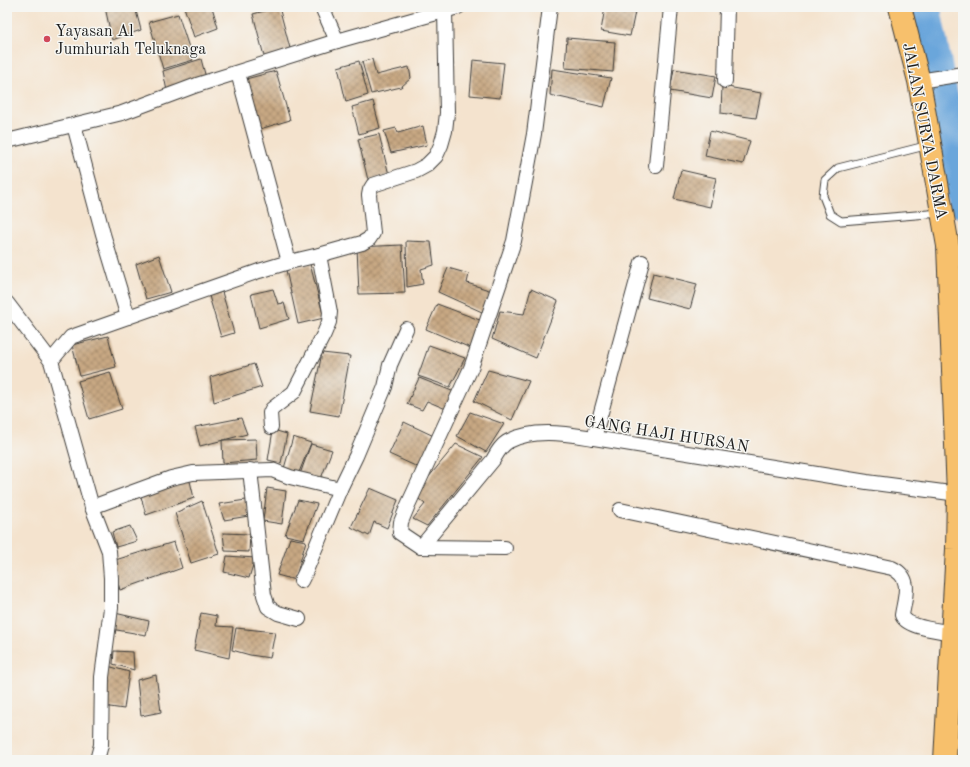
<svg xmlns="http://www.w3.org/2000/svg" width="970" height="767" viewBox="0 0 970 767" font-family="'Old Standard TT',serif">
<style>
.lines{fill:none;stroke-linecap:round;stroke-linejoin:round}
.river{stroke:#6aa6db;stroke-width:33}
.building{fill:url(#building-cross-hatch)}
.lane-casing{stroke:#3c3a37;stroke-width:9}
.street-casing{stroke:#3c3a37;stroke-width:16}
.primary-casing{stroke:#3c3a37;stroke-width:24}
.lane{stroke:#fff;stroke-width:7}
.street{stroke:#fff;stroke-width:14}
.primary{stroke:#f7c06c;stroke-width:22}
.poi-dot{fill:#d1495b;stroke:#f6f6f2;stroke-width:1.5}
.labels{text-anchor:middle;stroke-width:3;stroke-linejoin:round;paint-order:stroke}
.poi-label{font-size:16px;fill:#1c1c1c;stroke:#f6f6f2;text-anchor:start}
.street-label{font-size:16px;fill:#1c1c1c;stroke:#f6f6f2}
</style>
<defs>
<pattern id="building-cross-hatch" width="8" height="8" patternUnits="userSpaceOnUse"><rect width="8" height="8" fill="#c8a883"/><path d="M0 0l8 8M0 8l8-8" fill="none" stroke="#a2886a"/></pattern>
</defs>
<rect width="100%" height="100%" fill="#f6f6f2"/>
<filter id="ink" filterUnits="userSpaceOnUse"><feTurbulence type="fractalNoise" baseFrequency=".025" numOctaves="2"/><feDisplacementMap in="SourceGraphic" scale="8" xChannelSelector="R" yChannelSelector="G"/><feConvolveMatrix kernelMatrix="1 2 1 2 8 2 1 2 1" color-interpolation-filters="sRGB"/></filter>
<filter id="wash" filterUnits="userSpaceOnUse"><feTurbulence type="fractalNoise" baseFrequency=".012" numOctaves="4" result="noise"/><feDisplacementMap in="SourceGraphic" scale="16" xChannelSelector="R" yChannelSelector="G"/><feGaussianBlur stdDeviation="0.9" result="paint"/><feColorMatrix in="noise" values="0 0 0 0 0 0 0 0 0 0 0 0 0 0 0 0 0 1.4 0 .05"/><feComposite in="paint" operator="in"/></filter>
<g filter="url(#wash)">
<rect width="100%" height="100%" fill="#f4e3ce"/>
<g class="lines">
<polyline class="river" points="924,7 963,202"/>
</g>
<g id="blocks">
<g class="building">
<polygon points="105,7 135,7 141,30 112,40"/>
<polygon points="184,7 212,7 218,28 194,37"/>
<polygon points="279,7 291,52 265,60 253,14"/>
<polygon points="605,7 636,7 630,36 601,31"/>
<polygon points="178,14 193,60 163,69 149,22"/>
<polygon points="567,38 615,42 613,72 565,68"/>
<polygon points="201,59 206,78 167,91 163,71"/>
<polygon points="372,59 376,75 409,67 411,78 401,87 371,94 362,62"/>
<polygon points="473,60 504,63 500,98 470,95"/>
<polygon points="359,61 368,95 346,102 338,67"/>
<polygon points="552,69 611,78 604,107 550,95"/>
<polygon points="674,69 716,76 712,98 670,91"/>
<polygon points="276,71 290,120 260,129 246,79"/>
<polygon points="722,86 761,93 756,118 721,113"/>
<polygon points="373,101 380,128 359,134 352,107"/>
<polygon points="423,126 427,145 391,153 384,131 396,128 398,133"/>
<polygon points="710,131 750,141 743,164 705,156"/>
<polygon points="379,134 389,175 368,180 358,139"/>
<polygon points="681,170 716,178 710,207 674,199"/>
<polygon points="406,241 431,242 434,265 421,269 423,284 407,287"/>
<polygon points="402,245 405,293 359,294 357,247"/>
<polygon points="159,255 171,292 146,299 136,264"/>
<polygon points="310,264 324,318 298,324 286,270"/>
<polygon points="448,268 469,274 467,283 492,291 482,312 438,292"/>
<polygon points="653,273 697,284 690,309 647,298"/>
<polygon points="273,289 278,304 284,303 289,319 259,328 251,294"/>
<polygon points="531,289 558,301 536,358 492,339 500,311 524,314"/>
<polygon points="222,292 234,333 221,337 209,296"/>
<polygon points="437,304 485,322 473,349 426,329"/>
<polygon points="108,336 116,367 80,376 72,345"/>
<polygon points="429,345 465,358 450,387 418,376"/>
<polygon points="322,353 350,356 339,416 310,411"/>
<polygon points="254,364 262,387 214,402 210,377"/>
<polygon points="488,370 529,381 512,420 474,401"/>
<polygon points="110,372 122,409 89,419 78,381"/>
<polygon points="419,378 457,393 446,409 427,401 422,410 407,404"/>
<polygon points="470,412 504,424 486,452 457,436"/>
<polygon points="241,418 247,434 200,446 195,427"/>
<polygon points="404,422 438,438 422,469 389,454"/>
<polygon points="273,430 287,434 281,463 268,460"/>
<polygon points="293,437 311,443 297,477 283,472"/>
<polygon points="256,439 257,460 223,463 222,440"/>
<polygon points="311,444 332,450 320,481 300,474"/>
<polygon points="456,444 483,457 427,526 413,519 425,504 414,495"/>
<polygon points="189,477 194,498 146,515 140,493"/>
<polygon points="267,488 286,491 282,524 263,521"/>
<polygon points="370,488 398,500 387,528 374,522 369,536 351,527"/>
<polygon points="246,500 249,516 224,520 219,504"/>
<polygon points="298,500 317,504 304,539 285,535"/>
<polygon points="202,501 219,554 191,563 175,513"/>
<polygon points="130,526 137,541 116,547 112,532"/>
<polygon points="223,533 250,534 249,552 225,551"/>
<polygon points="290,538 306,541 295,580 277,575"/>
<polygon points="174,542 182,568 120,590 112,561"/>
<polygon points="227,556 255,558 249,578 224,572"/>
<polygon points="115,613 149,621 146,635 111,629"/>
<polygon points="201,613 217,616 216,626 233,627 229,658 194,650"/>
<polygon points="236,628 275,632 270,658 250,655 232,650"/>
<polygon points="114,651 133,652 134,670 113,664"/>
<polygon points="108,666 129,672 124,709 103,706"/>
<polygon points="156,675 161,712 141,716 137,680"/>
</g>
</g>
</g>
<g filter="url(#ink)">
<use href="#blocks" fill-opacity="0" stroke="#3c3a37" stroke-width="1"/>
<g class="lines">
<defs>
<polyline id="lane" points="929,145 838,168 825,180 823,196 830,214 841,221 941,213"/>
<g id="street">
<polyline points="322,7 337,41"/>
<polyline points="725,81 727,7"/>
<polyline points="919,81 963,74"/>
<polyline points="74,125 103,234 128,317"/>
<polyline points="7,141 122,113 197,85 337,41 458,7"/>
<polyline points="656,166 671,7"/>
<polyline points="289,262 319,255 362,243 369,239 373,233 369,195 370,190 373,185 416,171 427,165 436,156 441,145 445,131 447,113 445,10 444,7"/>
<polyline points="7,303 51,361 92,507 109,551 111,578 111,608 102,677 101,745 97,760"/>
<polyline points="51,361 71,337 259,271 289,262 238,73"/>
<polyline points="271,427 270,413 272,409 294,392 324,334 329,322 330,312 319,255"/>
<polyline points="594,438 642,262"/>
<polyline points="250,470 264,595 268,607 278,613 299,619"/>
<polyline points="92,507 171,478 193,473 272,470 290,477 340,489 356,456 385,387 390,365 406,329"/>
<path d="M620,510l272,58c21,10 13,28 10,47 4,13 38,15 50,18"/>
<path d="M421,547l72,-87c4,-7 8,-15 16,-19 26,-13 58,-7 85,-3l273,44 91,12"/>
<polyline points="505,548 421,547 400,533 401,522 408,505 471,368 514,241 534,134 550,7"/>
<polyline points="301,581 305,573 340,489"/>
</g>
<polyline id="primary" points="900,7 919,81 948,246 958,494 957,549 945,760"/>
</defs>
<use href="#lane" class="lane-casing"/>
<use href="#street" class="street-casing"/>
<use href="#primary" class="primary-casing"/>
<use href="#lane" class="lane"/>
<use href="#street" class="street"/>
<use href="#primary" class="primary"/>
</g>
</g>
<circle class="poi-dot" cx="47" cy="39" r="4"/>
<g class="labels">
<g class="poi-label">
<text x="55" y="36">Yayasan Al<tspan x="55" dy="18">Jumhuriah Teluknaga</tspan></text>
</g>
<g class="street-label">
<text transform="translate(926 131) rotate(79)" y="6">JALAN SURYA DARMA</text>
<text transform="translate(667 433) rotate(9)" y="6">GANG HAJI HURSAN</text>
</g>
</g>
<rect width="970" height="767" fill="none" stroke="#f6f6f2" stroke-width="24"/>
</svg>
